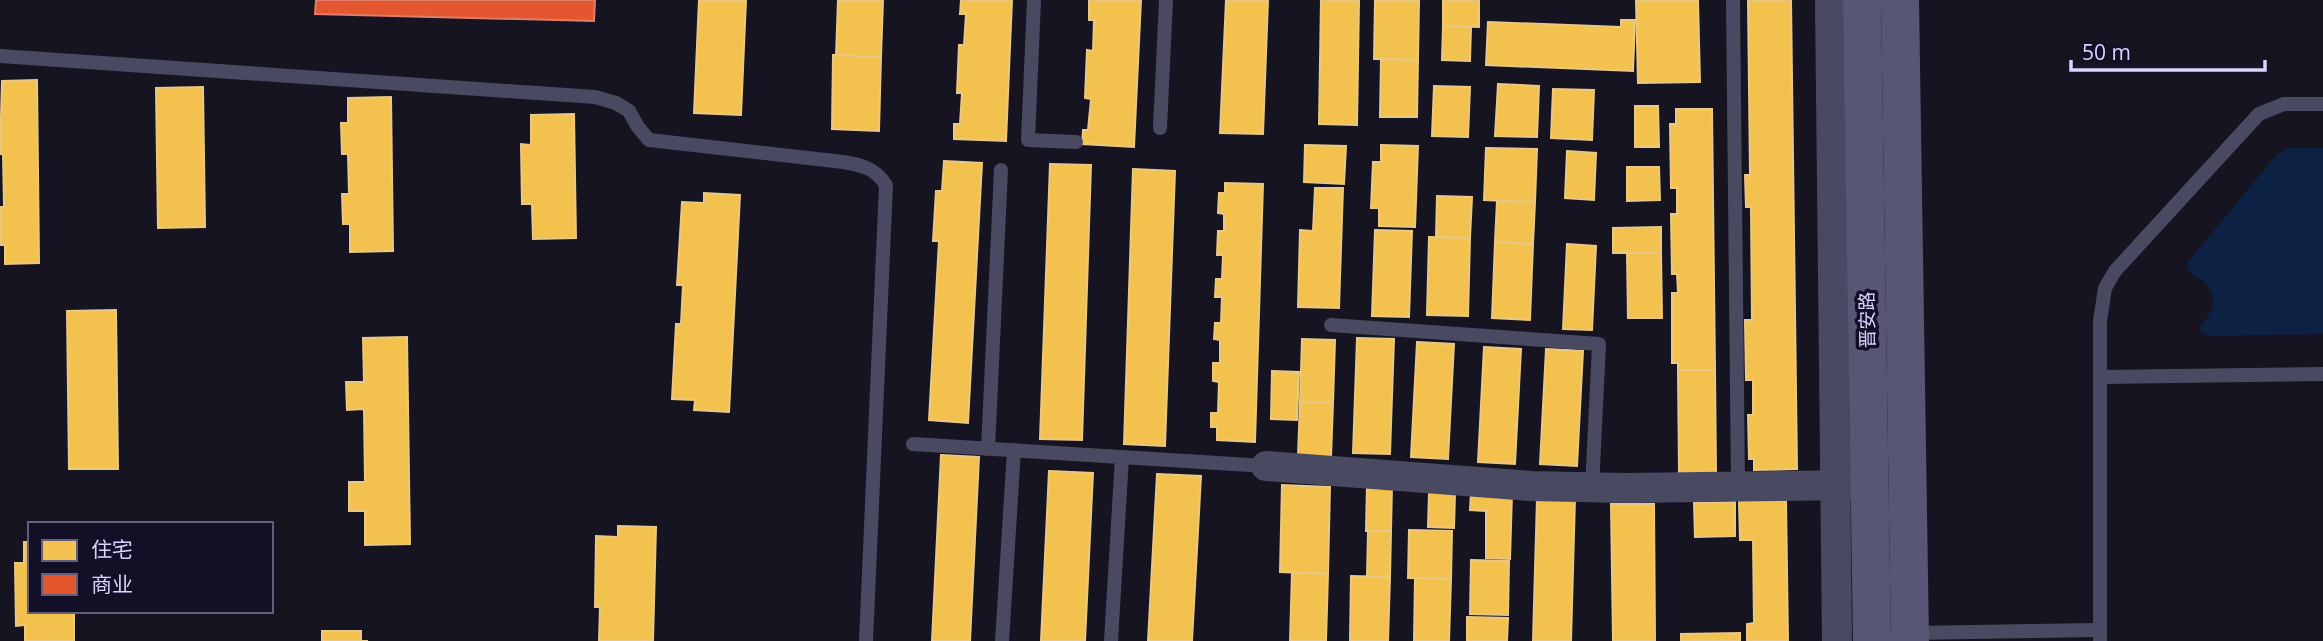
<svg xmlns="http://www.w3.org/2000/svg" width="2323" height="641" viewBox="0 0 2323 641" font-family="'Open Sans','Noto Sans SC',sans-serif">
<style>
.water{fill:#0d2144}
.homes{fill:#f2c14e;stroke:#eac783;stroke-width:2}
.shops{fill:#e4572e;stroke:#e17c6d;stroke-width:2}
.lines{fill:none;stroke-linecap:round;stroke-linejoin:round}
.lane{stroke:#4a4962;stroke-width:14}
.street{stroke:#4a4962;stroke-width:30}
.secondary{stroke:#575674;stroke-width:38}
.labels{text-anchor:middle;stroke-width:7;stroke-linejoin:round;paint-order:stroke}
.street-label{font-size:19px;fill:#d9d4ff;stroke:#130f26}
</style>
<rect width="100%" height="100%" fill="#161421"/>
<path class="water" d="M2291,148h32v186l-115,2 -7,-4 -2,-5c14,-14 22,-30 3,-46 -5,-4 -9,-6 -14,-11v-8l89,-108z"/>
<g class="homes">
<polygon points="699,0 746,0 741,115 694,113"/>
<polygon points="838,0 883,0 881,57 836,56"/>
<polygon points="961,0 1012,0 1006,141 954,139 954,124 960,124 962,93 957,93 959,45 964,45 966,14 960,14"/>
<polygon points="1089,0 1141,0 1134,147 1082,144 1083,130 1088,130 1091,99 1085,98 1087,50 1093,51 1094,20 1089,20"/>
<polygon points="1226,0 1268,0 1263,134 1220,133"/>
<polygon points="1321,0 1359,0 1357,125 1319,124"/>
<polygon points="1375,0 1419,0 1418,60 1374,59"/>
<polygon points="1443,0 1479,0 1479,27 1443,26"/>
<polygon points="1636,0 1698,0 1700,82 1638,83"/>
<polygon points="1748,0 1791,0 1797,469 1754,470 1754,459 1749,459 1748,415 1753,415 1753,380 1746,380 1745,320 1752,320 1751,207 1746,207 1745,175 1750,175"/>
<polygon points="1621,20 1635,20 1633,71 1486,65 1488,22 1621,27"/>
<polygon points="1443,26 1471,27 1470,61 1442,60"/>
<polygon points="833,55 881,57 879,131 832,129"/>
<polygon points="1381,59 1418,60 1417,117 1380,117"/>
<polygon points="37,80 39,263 5,264 5,245 0,245 0,207 4,207 3,154 0,154 2,81"/>
<polygon points="1498,84 1539,86 1537,137 1495,136"/>
<polygon points="1434,86 1470,87 1468,137 1432,136"/>
<polygon points="203,87 205,227 158,228 156,88"/>
<polygon points="1553,89 1594,90 1592,140 1551,138"/>
<polygon points="391,97 393,251 350,252 350,224 343,224 342,194 349,194 348,154 342,154 341,123 348,123 348,98"/>
<polygon points="1635,106 1658,106 1659,147 1635,147"/>
<polygon points="1676,109 1712,109 1715,370 1678,370 1678,363 1672,363 1672,293 1678,293 1677,274 1672,274 1671,214 1677,214 1677,188 1671,188 1670,124 1676,124"/>
<polygon points="574,114 576,238 533,239 532,204 522,204 521,144 531,145 531,115"/>
<polygon points="1305,145 1346,146 1344,184 1304,182"/>
<polygon points="1381,145 1418,146 1415,227 1379,226 1379,208 1371,208 1373,162 1381,162"/>
<polygon points="1486,148 1537,149 1535,202 1484,200"/>
<polygon points="1567,151 1596,153 1594,200 1565,198"/>
<polygon points="944,161 982,163 968,423 929,420 939,241 933,241 936,191 942,191"/>
<polygon points="1050,164 1091,165 1082,440 1040,439"/>
<polygon points="1627,167 1659,167 1660,200 1627,201"/>
<polygon points="1133,169 1175,171 1165,446 1124,444"/>
<polygon points="1225,183 1263,184 1255,442 1217,440 1217,427 1211,427 1211,413 1218,413 1219,382 1213,381 1213,363 1220,363 1220,340 1214,339 1215,323 1221,323 1222,297 1215,297 1216,279 1222,279 1223,255 1217,255 1218,231 1224,231 1224,214 1218,213 1219,193 1225,193"/>
<polygon points="1315,188 1343,188 1339,308 1298,307 1300,230 1313,231"/>
<polygon points="704,193 740,195 729,412 694,410 695,400 672,399 676,324 681,324 683,285 677,285 682,202 704,203"/>
<polygon points="1437,196 1472,197 1470,238 1436,237"/>
<polygon points="1497,201 1535,202 1533,244 1495,242"/>
<polygon points="1661,227 1661,253 1613,253 1613,228"/>
<polygon points="1375,230 1412,231 1409,317 1372,316"/>
<polygon points="1429,237 1470,238 1468,316 1427,315"/>
<polygon points="1495,242 1533,244 1530,320 1492,318"/>
<polygon points="1567,244 1596,246 1592,330 1563,329"/>
<polygon points="1627,253 1661,253 1662,318 1628,318"/>
<polygon points="116,310 118,469 69,469 67,311"/>
<polygon points="407,337 410,544 365,545 365,511 349,511 349,482 365,482 364,409 347,410 346,382 364,382 363,338"/>
<polygon points="1357,338 1394,339 1390,454 1353,453"/>
<polygon points="1302,339 1335,340 1333,403 1300,402"/>
<polygon points="1417,342 1454,344 1448,459 1411,457"/>
<polygon points="1484,347 1521,349 1515,464 1478,462"/>
<polygon points="1546,349 1583,351 1577,466 1540,464"/>
<polygon points="1678,370 1715,370 1716,473 1679,473"/>
<polygon points="1272,371 1299,372 1297,420 1271,419"/>
<polygon points="1300,402 1333,403 1331,457 1298,456"/>
<polygon points="941,455 979,457 970,641 932,641"/>
<polygon points="1049,471 1093,473 1085,641 1041,641"/>
<polygon points="1157,474 1201,476 1192,641 1148,641"/>
<polygon points="1367,484 1392,485 1391,531 1366,531"/>
<polygon points="1282,485 1330,487 1328,574 1280,572"/>
<polygon points="1429,492 1455,493 1454,528 1428,527"/>
<polygon points="1471,492 1512,493 1510,559 1486,558 1486,511 1470,510"/>
<polygon points="1537,498 1575,498 1571,641 1533,641"/>
<polygon points="1786,500 1788,641 1747,641 1747,624 1754,623 1753,540 1740,540 1739,501"/>
<polygon points="1735,502 1735,536 1695,537 1694,503"/>
<polygon points="1611,504 1654,504 1655,641 1613,641"/>
<polygon points="618,526 656,527 653,641 599,641 600,607 595,607 596,536 618,537"/>
<polygon points="1409,530 1452,531 1451,579 1408,578"/>
<polygon points="1368,531 1391,531 1390,577 1367,576"/>
<polygon points="24,542 30,542 30,611 74,611 74,641 25,641 25,625 16,626 15,563 24,563"/>
<polygon points="1471,560 1509,561 1508,615 1470,614"/>
<polygon points="1292,572 1328,574 1326,641 1290,641"/>
<polygon points="1351,576 1390,577 1388,641 1350,641"/>
<polygon points="1415,578 1451,579 1449,641 1414,641"/>
<polygon points="1467,617 1508,618 1507,641 1467,641"/>
<polygon points="322,631 361,631 361,641 368,641 322,641"/>
<polygon points="1740,633 1740,641 1681,641 1681,634"/>
</g>
<polygon class="shops" points="316,0 595,0 594,21 315,14"/>
<g class="lines">
<g class="lane">
<polyline points="1034,0 1028,140 1076,142"/>
<polyline points="1733,0 1738,486"/>
<path d="M0,56l595,41 21,6 13,8 9,16 11,13 194,22c19,3 32,6 43,23l-20,456"/>
<polyline points="1160,128 1166,0"/>
<polyline points="1331,325 1599,344 1592,488"/>
<polyline points="2100,377 2323,374"/>
<polyline points="913,444 1266,466"/>
<polyline points="988,449 1001,170"/>
<polyline points="1912,633 2100,630"/>
<polyline points="1002,641 1014,450"/>
<polyline points="1111,641 1122,457"/>
<polyline points="2100,641 2100,321 2105,288 2115,271 2259,114 2284,104 2323,104"/>
</g>
<g class="street">
<polyline points="1830,0 1837,641"/>
<polyline points="1266,466 1531,486 1625,488 1855,485"/>
</g>
<g class="secondary">
<polyline points="1862,0 1872,641"/>
<polyline points="1900,0 1910,641"/>
</g>
</g>
<g class="labels">
<g class="street-label">
<text transform="translate(1867 320) rotate(-91)" y="7">晋安路</text>
</g>
</g>
<rect x="28" y="522" width="245" height="91" fill="#130f26" stroke="#625e7d" stroke-width="2"/>
<rect x="42" y="540" width="35" height="21" fill="#f2c14e" stroke="#625e7d" stroke-width="2"/>
<text x="91" y="557" font-size="21" fill="#d9d4ff">住宅</text>
<rect x="42" y="574" width="35" height="21" fill="#e4572e" stroke="#625e7d" stroke-width="2"/>
<text x="91" y="592" font-size="21" fill="#d9d4ff">商业</text>
<path d="M2071 60v10h194v-10" fill="none" stroke="#d9d4ff" stroke-width="3.5"/>
<text x="2082" y="60" font-size="21" fill="#d9d4ff" stroke="#130f26" stroke-width="5" paint-order="stroke">50 m</text>
</svg>
